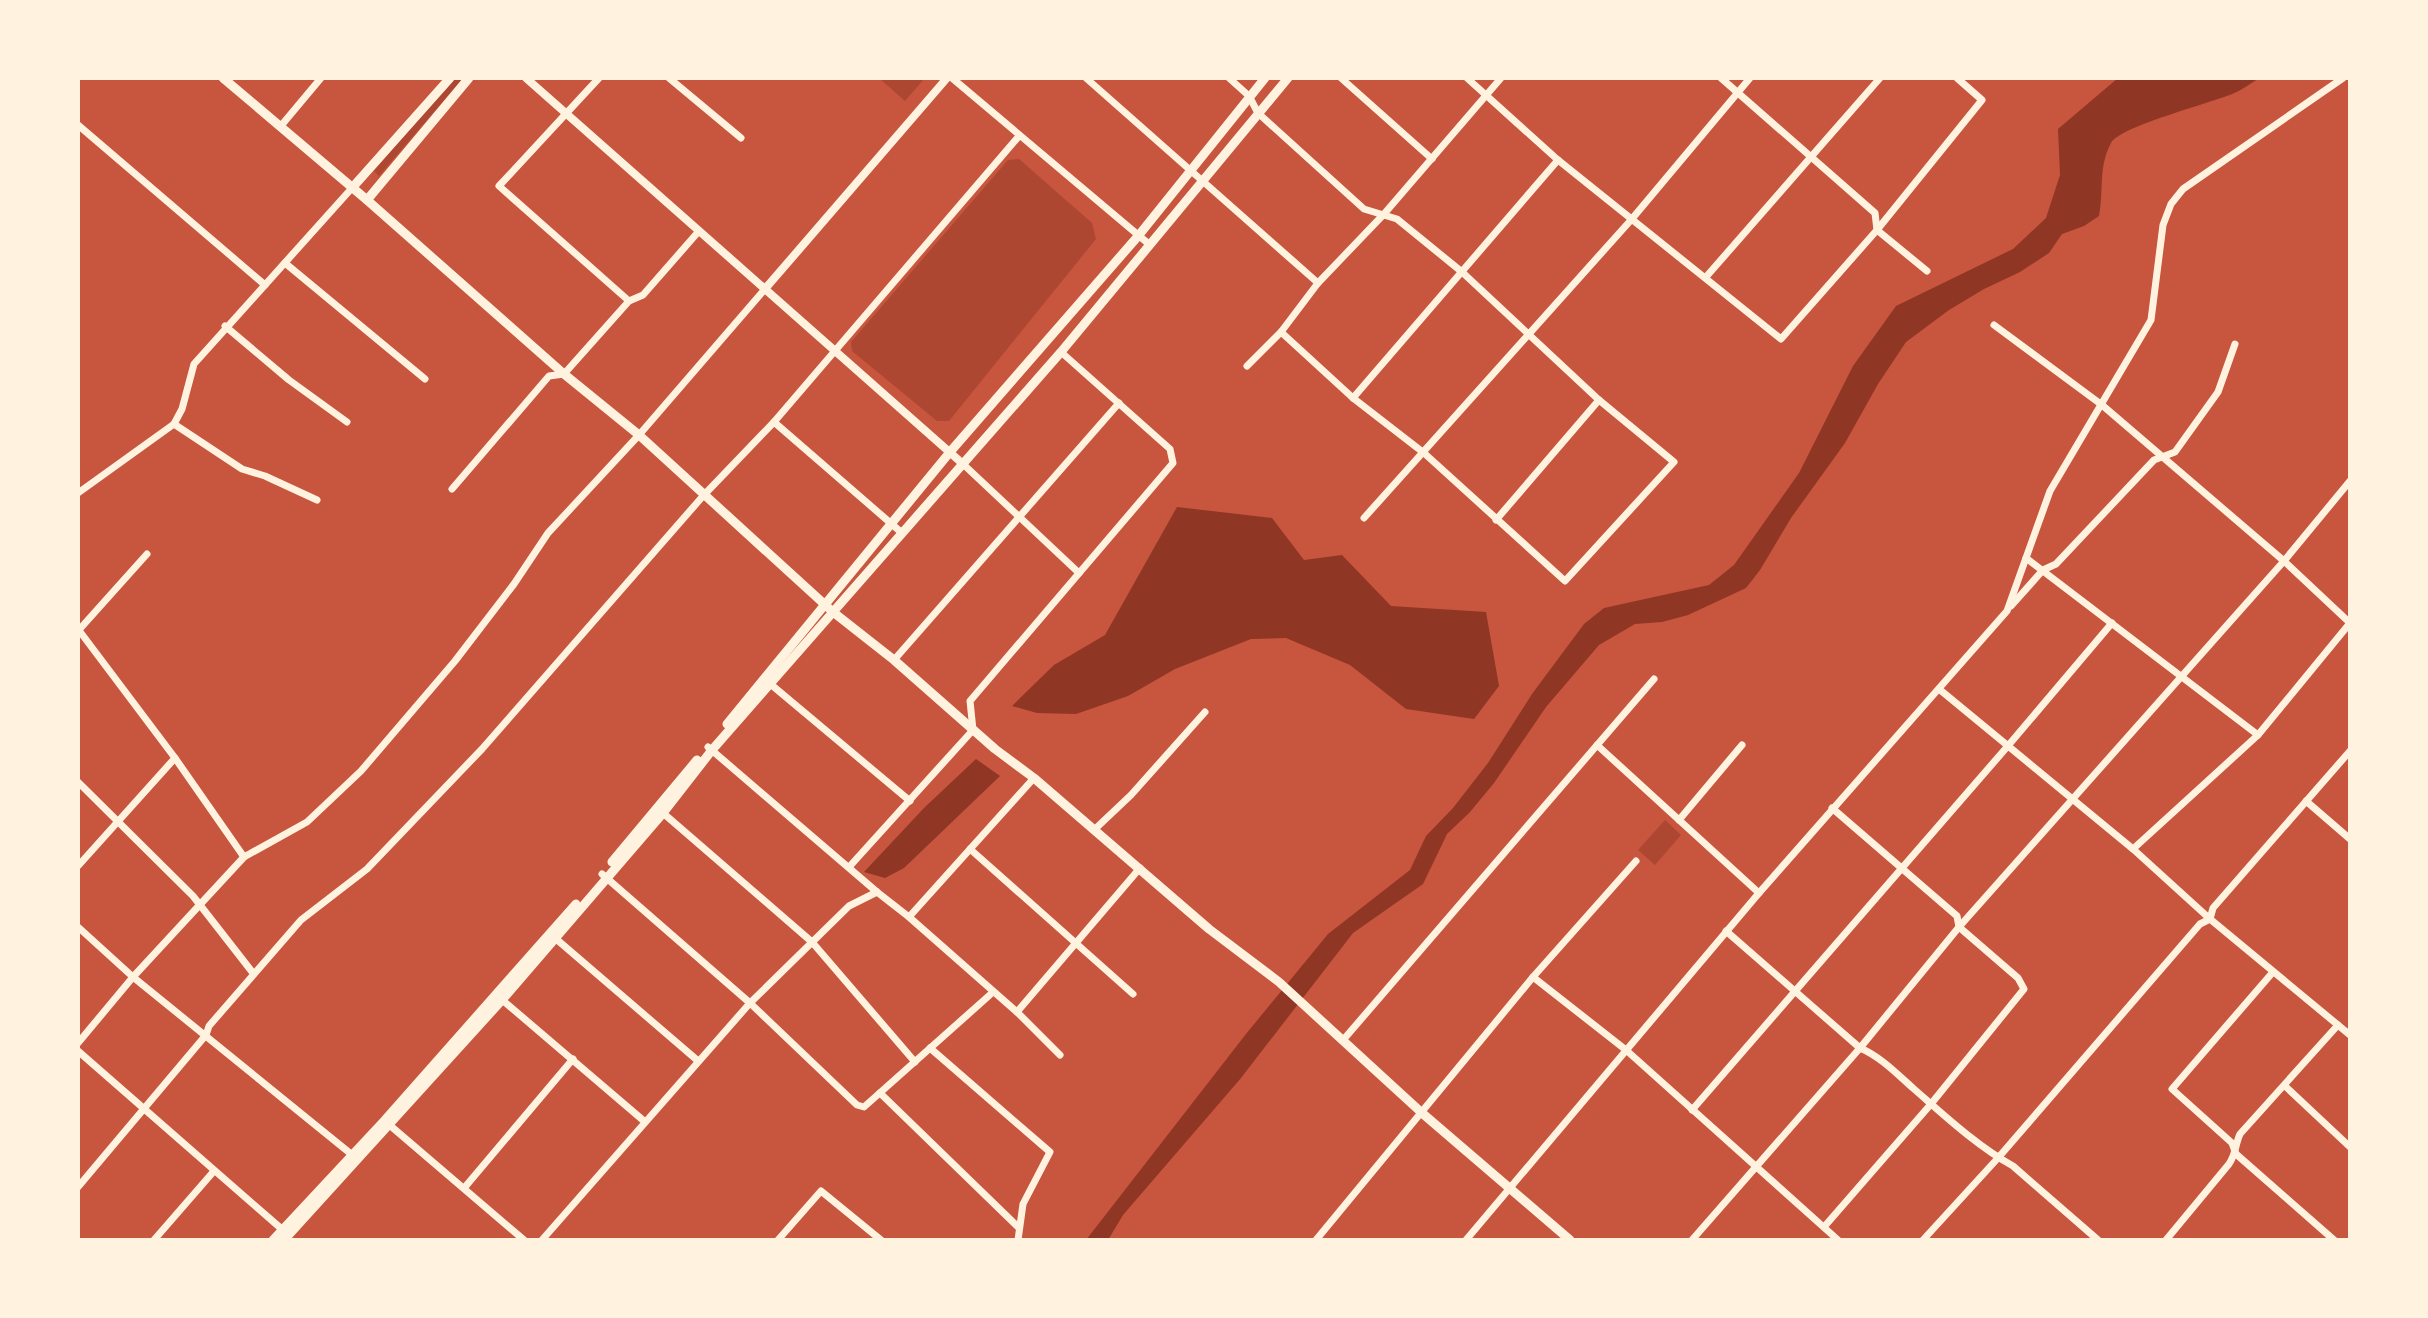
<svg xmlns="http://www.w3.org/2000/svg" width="2428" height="1318" viewBox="0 0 2428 1318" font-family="'Exo 2',sans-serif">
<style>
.green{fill:#ae4732}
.water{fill:#8f3625}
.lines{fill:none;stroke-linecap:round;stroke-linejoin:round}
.minor{stroke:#fff3e0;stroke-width:7}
.tertiary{stroke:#fff3e0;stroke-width:8}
.secondary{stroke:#fff3e0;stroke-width:9}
</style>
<rect width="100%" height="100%" fill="#c8553d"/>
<g class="green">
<polygon points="454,78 463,78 379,176 374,171"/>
<polygon points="879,78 925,78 905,101"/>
<polygon points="1019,159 1092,223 1096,239 949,421 937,421 852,351 851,342 1008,160"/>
<polygon points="1665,820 1681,835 1655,865 1638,850"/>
</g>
<g class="water">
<path d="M2118,78h141c-9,6 -17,12 -27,16 -22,9 -113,33 -121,49 -13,24 -7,47 -12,73l-15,10 -22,8 -13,19 -29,19 -36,17 -35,21 -43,32 -28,42 -33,59 -54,75 -31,52 -14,18 -58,27 -26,7 -27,2 -36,21 -53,62 -52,76 -24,29 -23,22 -24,50 -70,49 -112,145 -118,137 -15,25h-22l160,-206 82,-100 82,-64 16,-34 27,-28 35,-45 44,-69 52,-70 20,-16 105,-23 25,-20 65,-92 54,-107 43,-60 117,-57 33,-31 14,-43 -2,-46z"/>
<polygon points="1177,507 1272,518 1304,560 1342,555 1391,606 1486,612 1499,686 1474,719 1406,709 1350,665 1286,638 1251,639 1175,669 1128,696 1076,714 1037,713 1012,706 1054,665 1105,635"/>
<polygon points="976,759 1000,776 904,868 885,878 864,872 924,808"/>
</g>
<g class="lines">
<g class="minor">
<polyline points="599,78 499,186 629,301"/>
<polyline points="669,78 741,138"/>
<polyline points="952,78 1150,245"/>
<polyline points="1086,78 1318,283"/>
<polyline points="1229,78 1249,96 1258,113 1364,209 1397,219 1462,272 1599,400 1674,462 1565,581 1424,453 1353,398 1281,332"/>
<polyline points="1341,78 1432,159"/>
<polyline points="1467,78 1558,160 1781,339 1877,230 1982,100 1957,78"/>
<polyline points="1721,78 1875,213 1877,230 1927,271"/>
<polyline points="78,125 265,285"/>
<polyline points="280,127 321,78"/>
<polyline points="285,263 425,379"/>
<polyline points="1706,277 1880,78"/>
<polyline points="1994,325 2102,405 2284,561 2350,623"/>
<polyline points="225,326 289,380 347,422"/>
<polyline points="1247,366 1281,332 1318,283 1384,214 1501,78"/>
<polyline points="1353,398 1558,160"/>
<polyline points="774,422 902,533"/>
<polyline points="174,424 242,469 265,476 317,500"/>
<polyline points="963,464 1079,573"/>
<polyline points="452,489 549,376 564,374 629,301 643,295 699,231"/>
<polyline points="78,493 174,424 182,409 194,364 352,188"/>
<polyline points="1364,518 1631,220 1750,78"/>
<polyline points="1496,520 1599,400"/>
<polyline points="2026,558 2258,735"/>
<polyline points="2011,606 2043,570 2056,564 2154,460 2175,452 2218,392 2235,344"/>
<polyline points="78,629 175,758 244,857"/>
<polyline points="78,631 147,554"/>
<polyline points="894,660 1119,403"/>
<polyline points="768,682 910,801"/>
<polyline points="1939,689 2133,849 2210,919 2350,1035"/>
<polyline points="1597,745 1759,893"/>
<polyline points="708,747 877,892 909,917 1017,1012 1060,1055"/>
<polyline points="78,782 193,896 253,973"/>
<polyline points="2306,801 2350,839"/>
<polyline points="663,813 812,942 915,1062"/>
<polyline points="1679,820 1742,745"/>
<polyline points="1094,830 1131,795 1205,712"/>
<polyline points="970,849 1133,994"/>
<polyline points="2133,849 2258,735 2350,623"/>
<polyline points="78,866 175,758"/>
<polyline points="850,866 973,730 970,701 1173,463 1170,449 1061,352"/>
<polyline points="602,874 750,1003 857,1105 864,1107 992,993"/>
<polyline points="909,917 1034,778"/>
<polyline points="78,927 133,977 356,1158"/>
<path d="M1726,931l134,117c21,9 37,26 54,41 31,27 63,57 99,77l85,74"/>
<polyline points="555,938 697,1060"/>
<polyline points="2273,972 2172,1089 2232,1143 2236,1154 2334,1240"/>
<polyline points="1533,977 1626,1050 1838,1240"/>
<polyline points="500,998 644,1121"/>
<polyline points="1017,1012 1140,868"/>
<polyline points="1344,1039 1654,679"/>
<polyline points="78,1043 133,977 244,857 307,822 361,771 455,661 514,584 548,533 639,435 765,289"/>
<polyline points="930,1048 1050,1152 1023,1204 1018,1240"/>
<polyline points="78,1051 284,1231"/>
<polyline points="2285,1086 2350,1147"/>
<polyline points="880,1093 1018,1227"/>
<polyline points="1692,1110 2007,747 2112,623"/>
<polyline points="386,1122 524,1240"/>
<polyline points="78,1187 206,1035 209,1026 301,920 367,869 482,749 703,496 774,422 1019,136"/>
<polyline points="465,1187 573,1059"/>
<polyline points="1824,1227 1931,1104 2024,989 2018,978 1959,927 1957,916 1832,808"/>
<polyline points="154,1240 214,1171"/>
<polyline points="542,1240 750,1003 849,906 877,892"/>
<polyline points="778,1240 821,1191 881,1240"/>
<polyline points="1316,1240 1533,977 1636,861"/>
<polyline points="1466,1240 1759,893 2007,611 2050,491 2151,320 2163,225 2171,204 2183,189 2343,78"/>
<polyline points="1692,1240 1860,1048 1959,927 2284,561 2350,481"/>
<polyline points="1923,1240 1998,1158 2200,924 2210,919 2213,908 2350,751"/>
<path d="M2166,1240l63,-76c7,-10 6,-19 11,-30l98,-109"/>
</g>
<g class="tertiary">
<polyline points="526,78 963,464"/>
<polyline points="765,289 947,78"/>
</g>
<g class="secondary">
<polyline points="223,78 367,200 564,374 639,435 833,612 894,660 995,749 1034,778 1209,929 1279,982 1422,1113 1570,1240"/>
<polyline points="352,188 450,78"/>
<polyline points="367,200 469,78"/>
<polyline points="727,724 950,452 1139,235 1265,78"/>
<polyline points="612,862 697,760"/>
<polyline points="273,1240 385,1120 576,904"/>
<polyline points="284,1240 502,1000 663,813 712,750 1061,352 1288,78"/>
</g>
</g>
<rect width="2428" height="1318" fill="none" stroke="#fff3e0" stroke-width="160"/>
</svg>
